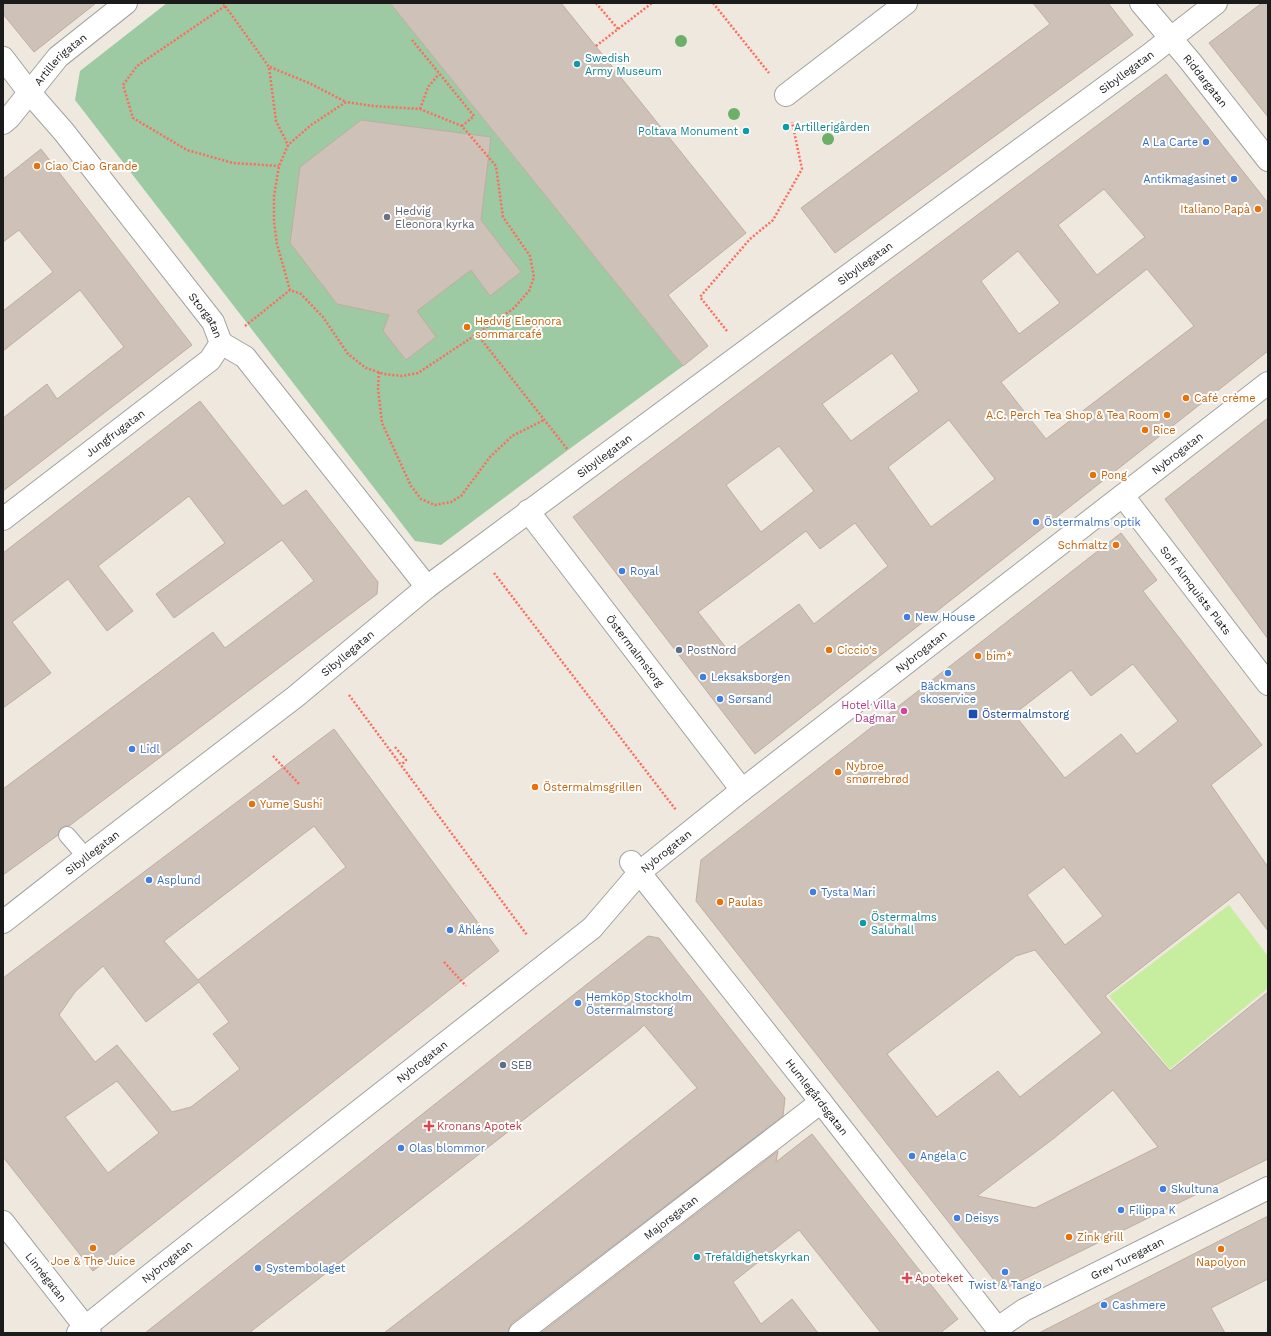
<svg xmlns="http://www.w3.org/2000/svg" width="1271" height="1336" viewBox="0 0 1271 1336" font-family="'Work Sans',sans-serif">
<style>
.grass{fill:#c7ee9e}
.cemetery{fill:#9dc9a3}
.building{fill:#cec1b8;stroke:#c0ada0;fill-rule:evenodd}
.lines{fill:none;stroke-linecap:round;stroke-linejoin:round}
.service-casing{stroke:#a2a2a2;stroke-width:18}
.pedestrian-casing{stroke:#a2a2a2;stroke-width:24}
.minor-casing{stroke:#a2a2a2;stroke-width:24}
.path{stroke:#ff6b5e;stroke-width:2.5;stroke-dasharray:2 2;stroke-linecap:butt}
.service{stroke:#fff;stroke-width:16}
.pedestrian{stroke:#fff;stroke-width:22}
.minor{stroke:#fff;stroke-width:22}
.tree{fill:#6caf69}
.culture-dot{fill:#0f9aa8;stroke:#fff;stroke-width:1.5}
.shop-dot{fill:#3f7fe0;stroke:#fff;stroke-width:1.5}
.food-dot{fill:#e8710a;stroke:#fff;stroke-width:1.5}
.worship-dot{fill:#6b7280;stroke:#fff;stroke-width:1.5}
.service-dot{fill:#5c6f8a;stroke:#fff;stroke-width:1.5}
.hotel-dot{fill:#d1479c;stroke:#fff;stroke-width:1.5}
.transit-dot{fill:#1a4fb4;stroke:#fff;stroke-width:1.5}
.health-dot{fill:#e0444e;stroke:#fff;stroke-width:1.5}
.labels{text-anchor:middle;stroke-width:4;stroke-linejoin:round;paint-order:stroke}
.culture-label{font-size:11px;fill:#0d838f;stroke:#fff;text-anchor:start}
.street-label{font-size:11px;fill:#1b1b1b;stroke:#fff}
.shop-label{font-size:11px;fill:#366cbe;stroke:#fff;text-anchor:start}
.food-label{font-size:11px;fill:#c56008;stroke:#fff;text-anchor:start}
.worship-label{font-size:11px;fill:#5b616d;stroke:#fff;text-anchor:start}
.service-label{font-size:11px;fill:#4e5e75;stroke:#fff;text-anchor:start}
.hotel-label{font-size:11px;fill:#b23c85;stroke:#fff;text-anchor:end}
.transit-label{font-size:11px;fill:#164399;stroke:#fff;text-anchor:start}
.health-label{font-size:11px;fill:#be3a42;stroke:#fff;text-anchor:start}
</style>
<rect width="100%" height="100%" fill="#eee8de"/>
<polygon class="grass" points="1229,905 1268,956 1268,988 1170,1069 1109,996"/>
<polygon class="cemetery" points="167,3 390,3 683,366 568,450 441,545 415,541 75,100 80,71"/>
<g class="building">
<polygon points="3,3 96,3 34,52 3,14"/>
<polygon points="390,3 561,3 746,233 668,295 708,346 683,366"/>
<polygon points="1033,3 1108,3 1133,35 835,253 801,208 1050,24"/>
<polygon points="1262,3 1268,3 1268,117 1209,43"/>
<path d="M1166,74l102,129v148l-513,403 -182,-237zM1104,189l41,48 -48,38 -39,-50zM1018,251l42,52 -41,31 -38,-53zM1147,269l47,57 -148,113 -45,-57 76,-58zM892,353l27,38 -68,50 -29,-37zM949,420l46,59 -64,48 -43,-60zM779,446l35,45 -53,41 -35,-47zM855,523l33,43 -74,58 -15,-20 -68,50 -33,-42 54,-40 54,-41 14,18z"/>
<polygon points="361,120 491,137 481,220 521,272 490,296 471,270 417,311 436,337 406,360 383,331 389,315 337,304 290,243 300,167"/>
<polygon points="41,149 192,345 3,491 3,418 47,384 57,399 124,347 80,290 3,351 3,311 53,272 19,230 3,242 3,179"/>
<polygon points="200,401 283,506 306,490 378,582 377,594 69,826 65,826 61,828 58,835 3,875 3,789 213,632 225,648 314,581 282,540 174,618 156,594 225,543 189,496 98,566 133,611 107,631 68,579 12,622 51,673 3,708 3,553"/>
<polygon points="1268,418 1268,639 1165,499"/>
<path d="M1121,533l36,47 -14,11 119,154 -51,40 57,82v64l-29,-39 -134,104 65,75 98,-79v167l-266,131 -306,-389 5,-41zM1133,664l45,57 -41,33 -16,-20 -56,44 -51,-64 57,-44 20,26zM1064,867l39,49 -38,29 -38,-50zM1035,950l67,83 -82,64 -22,-26 -61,46 -50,-63 129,-98zM1113,1090l45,57 -123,61 -58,-12 76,-57z"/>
<path d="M334,729l165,222 -406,320 -90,-114v-179zM314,826l32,41 -148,113 -34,-39zM103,966l43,56 53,-40 30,40 -16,12 27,35 -49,38 -19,5 -55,-67 -22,17 -36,-47 16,-23zM117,1081l42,52 -51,40 -43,-56z"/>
<polygon points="648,936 659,938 785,1098 783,1116 512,1323 509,1328 508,1333 384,1333 523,1226 697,1088 644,1025 639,1030 249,1333 145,1333"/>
<polygon points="812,1134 958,1319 940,1333 881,1333 799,1230 733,1282 761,1324 792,1299 818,1333 541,1333 778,1151 776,1162"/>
<polygon points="1268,1216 1268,1279 1211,1308 1225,1333 1039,1333"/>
</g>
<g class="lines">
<defs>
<polyline id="service" points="67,835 86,857"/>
<g id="pedestrian">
<polyline points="786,95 906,3"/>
<polyline points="221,343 245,357 427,587"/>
<polyline points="631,862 821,1102"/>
<path id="s1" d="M592,928l48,-56 102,-82 526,-407"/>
<path id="s2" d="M998,1328l26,-18 244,-122"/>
</g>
<g id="minor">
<path id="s3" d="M1141,3l49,58 78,99"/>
<path id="s4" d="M3,58l26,34 35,40 149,190 8,21 -11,17 -207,159"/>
<path id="s5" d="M3,123l6,-5 49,-61 68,-54"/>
<path id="s6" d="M1123,496l145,188"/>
<path id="s7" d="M528,511l214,279"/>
<path id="s8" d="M3,922l83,-65 209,-160 132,-110 378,-280 343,-251 68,-53"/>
<path id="s9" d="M3,1222l87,111"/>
<path id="s10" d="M78,1333l77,-62 437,-343"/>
<path id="s11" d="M520,1333l301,-231 180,231"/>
</g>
</defs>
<use href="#service" class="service-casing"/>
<use href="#pedestrian" class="pedestrian-casing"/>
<use href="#minor" class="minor-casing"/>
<g class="path">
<polyline points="223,3 269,67 276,121 288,145 279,166 274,196 274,222 277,244 290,290"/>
<polyline points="596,3 618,29"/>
<polyline points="713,3 769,73"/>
<polyline points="225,6 137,66 123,85 133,118 187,150 233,163 279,166"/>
<polyline points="412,40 474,116 462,126"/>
<polyline points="596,46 652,3"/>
<polyline points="270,67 309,83 346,102"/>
<polyline points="420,109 428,87 439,74"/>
<polyline points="245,326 290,290 301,294 323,317 348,354 366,368 384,374 402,376 418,373 477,334 514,308 529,291 534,277 530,256 503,217 496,166 462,126 420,109 373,106 346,102 311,125 288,145"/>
<polyline points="727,331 700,297 750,239 773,220 802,169 792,122"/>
<polyline points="477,334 568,450"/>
<polyline points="379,372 378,388 382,423 411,486 421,499 435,505 451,502 461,496 490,457 512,436 544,420"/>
<polyline points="494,573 676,810"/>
<polyline points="349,695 527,935"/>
<polyline points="395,747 406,760 401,765"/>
<polyline points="273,756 300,785"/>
<polyline points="444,962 466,986"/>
</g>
<use href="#service" class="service"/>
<use href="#pedestrian" class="pedestrian"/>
<use href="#minor" class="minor"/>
</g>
<g class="tree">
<circle cx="681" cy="41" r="6"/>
<circle cx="734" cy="114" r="6"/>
<circle cx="828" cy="139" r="6"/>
</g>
<g class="culture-dot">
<circle cx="577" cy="64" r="4"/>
<circle cx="786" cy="127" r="4"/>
<circle cx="746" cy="131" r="4"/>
<circle cx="863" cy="923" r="4"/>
<circle cx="697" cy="1257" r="4"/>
</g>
<g class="shop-dot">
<circle cx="1206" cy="142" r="4"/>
<circle cx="1234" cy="179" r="4"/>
<circle cx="1036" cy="522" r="4"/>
<circle cx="622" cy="571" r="4"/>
<circle cx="907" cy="617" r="4"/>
<circle cx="948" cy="673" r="4"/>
<circle cx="703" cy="677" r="4"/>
<circle cx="720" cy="699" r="4"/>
<circle cx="132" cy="749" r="4"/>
<circle cx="149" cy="880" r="4"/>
<circle cx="813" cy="892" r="4"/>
<circle cx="450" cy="930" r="4"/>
<circle cx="578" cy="1003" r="4"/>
<circle cx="401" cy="1148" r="4"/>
<circle cx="912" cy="1156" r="4"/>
<circle cx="1163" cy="1189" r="4"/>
<circle cx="1121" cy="1210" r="4"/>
<circle cx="957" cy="1218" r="4"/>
<circle cx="258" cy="1268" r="4"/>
<circle cx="1005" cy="1272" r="4"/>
<circle cx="1104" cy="1305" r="4"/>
</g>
<g class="food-dot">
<circle cx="37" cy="166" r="4"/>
<circle cx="1258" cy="209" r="4"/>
<circle cx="467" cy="327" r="4"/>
<circle cx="1186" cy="398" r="4"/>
<circle cx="1167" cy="415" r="4"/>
<circle cx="1145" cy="430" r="4"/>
<circle cx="1093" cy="475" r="4"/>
<circle cx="1116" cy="545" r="4"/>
<circle cx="829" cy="650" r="4"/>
<circle cx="978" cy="656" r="4"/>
<circle cx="838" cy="772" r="4"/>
<circle cx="535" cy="787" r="4"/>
<circle cx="252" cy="804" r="4"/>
<circle cx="720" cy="902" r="4"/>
<circle cx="1069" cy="1237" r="4"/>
<circle cx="93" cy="1248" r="4"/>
<circle cx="1221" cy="1249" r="4"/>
</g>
<circle class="worship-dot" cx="387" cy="217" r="4"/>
<g class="service-dot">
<circle cx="679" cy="650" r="4"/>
<circle cx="503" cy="1065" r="4"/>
</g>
<circle class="hotel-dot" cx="904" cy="711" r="4"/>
<rect class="transit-dot" x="968" y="709" width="10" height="10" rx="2"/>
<g class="health-dot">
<path d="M427 1120h4v4h4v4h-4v4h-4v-4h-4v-4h4z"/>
<path d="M905 1272h4v4h4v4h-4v4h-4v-4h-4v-4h4z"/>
</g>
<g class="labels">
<g class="culture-label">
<text x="585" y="62">Swedish<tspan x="585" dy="13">Army Museum</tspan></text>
<text x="794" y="131">Artillerigården</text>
<text x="738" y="135" text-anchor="end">Poltava Monument</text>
<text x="871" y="921">Östermalms<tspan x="871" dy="13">Saluhall</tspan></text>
<text x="705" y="1261">Trefaldighetskyrkan</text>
</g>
<g class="street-label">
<text dy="4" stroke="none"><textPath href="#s5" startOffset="86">Artillerigatan</textPath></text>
<text dy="4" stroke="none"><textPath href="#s8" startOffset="1409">Sibyllegatan</textPath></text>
<text dy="4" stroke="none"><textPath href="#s3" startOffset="101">Riddargatan</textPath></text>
<text dy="4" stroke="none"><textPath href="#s8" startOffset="1085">Sibyllegatan</textPath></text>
<text dy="4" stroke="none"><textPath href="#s4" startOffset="328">Storgatan</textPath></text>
<text transform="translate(115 433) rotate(-37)" y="4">Jungfrugatan</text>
<text dy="4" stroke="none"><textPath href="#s1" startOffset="755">Nybrogatan</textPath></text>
<text dy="4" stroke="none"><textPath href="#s8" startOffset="761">Sibyllegatan</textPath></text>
<text dy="4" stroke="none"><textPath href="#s6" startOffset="119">Sofi Almquists Plats</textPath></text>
<text dy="4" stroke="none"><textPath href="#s7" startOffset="176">Östermalmstorg</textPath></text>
<text dy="4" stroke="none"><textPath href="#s1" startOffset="431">Nybrogatan</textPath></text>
<text dy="4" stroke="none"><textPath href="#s8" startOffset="437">Sibyllegatan</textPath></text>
<text dy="4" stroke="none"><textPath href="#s1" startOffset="107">Nybrogatan</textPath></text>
<text dy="4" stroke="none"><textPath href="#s8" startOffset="113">Sibyllegatan</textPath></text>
<text dy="4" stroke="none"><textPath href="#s10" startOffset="438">Nybrogatan</textPath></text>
<text transform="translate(817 1097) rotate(52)" y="4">Humlegårdsgatan</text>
<text dy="4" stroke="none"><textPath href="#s11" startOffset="190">Majorsgatan</textPath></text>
<text dy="4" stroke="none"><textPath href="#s2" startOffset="147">Grev Turegatan</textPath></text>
<text dy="4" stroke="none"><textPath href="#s10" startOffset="114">Nybrogatan</textPath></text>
<text dy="4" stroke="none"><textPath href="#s9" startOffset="70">Linnégatan</textPath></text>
</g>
<g class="shop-label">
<text x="1198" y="146" text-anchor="end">A La Carte</text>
<text x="1226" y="183" text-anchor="end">Antikmagasinet</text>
<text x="1044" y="526">Östermalms optik</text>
<text x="630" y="575">Royal</text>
<text x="915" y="621">New House</text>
<text x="711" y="681">Leksaksborgen</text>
<text x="948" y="690" text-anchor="middle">Bäckmans<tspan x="948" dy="13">skoservice</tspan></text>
<text x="728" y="703">Sørsand</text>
<text x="140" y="753">Lidl</text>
<text x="157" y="884">Asplund</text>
<text x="821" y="896">Tysta Mari</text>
<text x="458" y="934">Åhléns</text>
<text x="586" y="1001">Hemköp Stockholm<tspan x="586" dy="13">Östermalmstorg</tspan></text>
<text x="409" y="1152">Olas blommor</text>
<text x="920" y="1160">Angela C</text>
<text x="1171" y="1193">Skultuna</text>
<text x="1129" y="1214">Filippa K</text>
<text x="965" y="1222">Deisys</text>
<text x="266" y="1272">Systembolaget</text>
<text x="1005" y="1289" text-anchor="middle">Twist &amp; Tango</text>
<text x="1112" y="1309">Cashmere</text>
</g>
<g class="food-label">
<text x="45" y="170">Ciao Ciao Grande</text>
<text x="1250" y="213" text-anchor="end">Italiano Papà</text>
<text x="475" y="325">Hedvig Eleonora<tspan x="475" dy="13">sommarcafé</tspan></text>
<text x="1194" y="402">Café crème</text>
<text x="1159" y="419" text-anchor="end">A.C. Perch Tea Shop &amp; Tea Room</text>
<text x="1153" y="434">Rice</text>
<text x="1101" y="479">Pong</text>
<text x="1108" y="549" text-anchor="end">Schmaltz</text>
<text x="837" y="654">Ciccio's</text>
<text x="986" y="660">bim*</text>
<text x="846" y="770">Nybroe<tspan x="846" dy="13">smørrebrød</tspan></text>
<text x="543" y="791">Östermalmsgrillen</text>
<text x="260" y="808">Yume Sushi</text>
<text x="728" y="906">Paulas</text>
<text x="1077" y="1241">Zink grill</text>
<text x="93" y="1265" text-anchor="middle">Joe &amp; The Juice</text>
<text x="1221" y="1266" text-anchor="middle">Napolyon</text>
</g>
<g class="worship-label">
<text x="395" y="215">Hedvig<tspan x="395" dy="13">Eleonora kyrka</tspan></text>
</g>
<g class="service-label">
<text x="687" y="654">PostNord</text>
<text x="511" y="1069">SEB</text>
</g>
<g class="hotel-label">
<text x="896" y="709">Hotel Villa<tspan x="896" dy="13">Dagmar</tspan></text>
</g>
<g class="transit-label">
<text x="982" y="718">Östermalmstorg</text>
</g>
<g class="health-label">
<text x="437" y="1130">Kronans Apotek</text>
<text x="915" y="1282">Apoteket</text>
</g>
</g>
<rect width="1271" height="1336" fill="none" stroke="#1b1b1b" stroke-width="8"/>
</svg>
